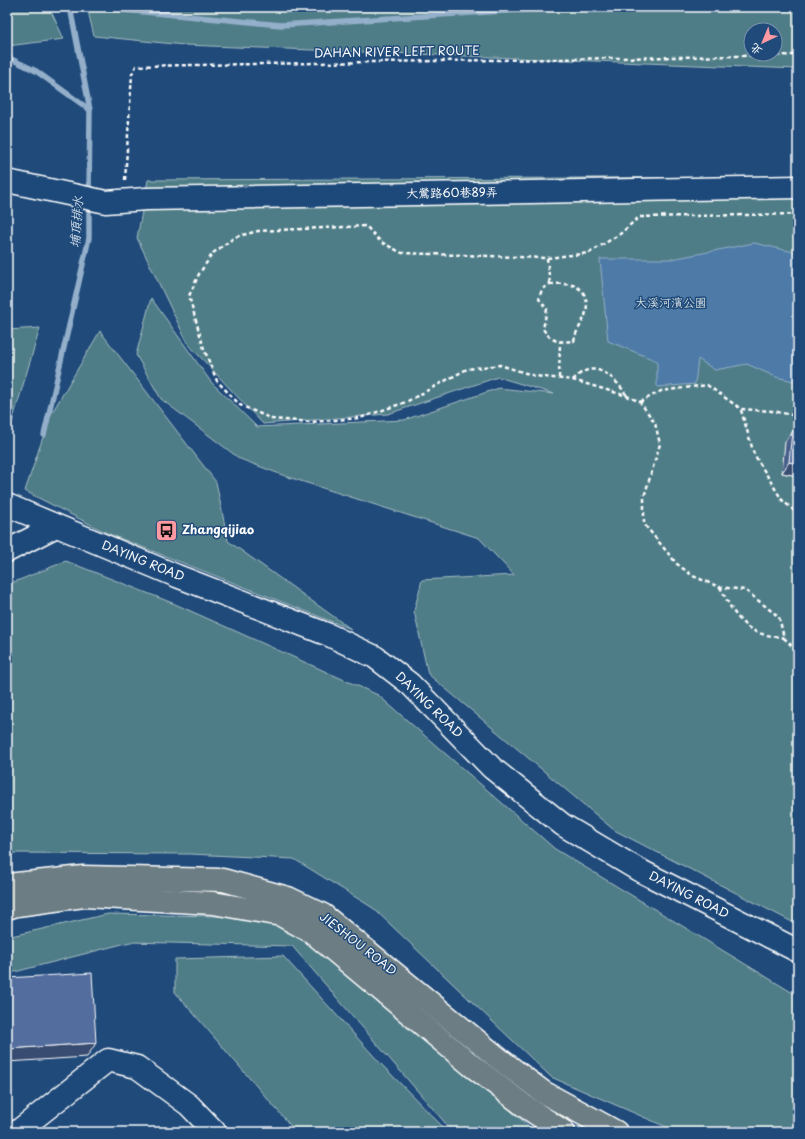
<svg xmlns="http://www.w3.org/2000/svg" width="805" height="1139" viewBox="0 0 805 1139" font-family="'Playpen Sans','LXGW WenKai TC',sans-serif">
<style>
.green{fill:#4f7d87;stroke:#a7bec3;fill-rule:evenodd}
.water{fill:#4d7aa7;stroke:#94afca}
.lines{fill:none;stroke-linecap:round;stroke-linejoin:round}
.stream{stroke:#94afca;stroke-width:5.5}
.minor-casing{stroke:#fff;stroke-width:25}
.tertiary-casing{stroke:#fff;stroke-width:25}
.primary-casing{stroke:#fff;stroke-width:25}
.path{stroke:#fff;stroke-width:2.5;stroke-dasharray:4 3;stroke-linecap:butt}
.minor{stroke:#1f4a7a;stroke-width:22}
.tertiary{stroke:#1f4a7a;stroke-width:22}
.primary{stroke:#6c7e84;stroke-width:22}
.wall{fill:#475e88;stroke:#fff}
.shaded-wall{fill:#394c6f;stroke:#fff}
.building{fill:#526d9e;stroke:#fff}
.labels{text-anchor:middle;stroke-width:3;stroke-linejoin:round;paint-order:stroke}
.street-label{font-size:12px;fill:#fff;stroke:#1f4a7a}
.park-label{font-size:12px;fill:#d3dee1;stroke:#1f4a7a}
.poi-label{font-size:12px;font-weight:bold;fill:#fff;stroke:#1f4a7a;text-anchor:start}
.water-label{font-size:13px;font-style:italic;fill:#d2dee9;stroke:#1f4a7a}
</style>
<rect width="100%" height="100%" fill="#1f4a7a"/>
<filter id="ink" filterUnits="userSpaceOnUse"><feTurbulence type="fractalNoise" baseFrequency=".025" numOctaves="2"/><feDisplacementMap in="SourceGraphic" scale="8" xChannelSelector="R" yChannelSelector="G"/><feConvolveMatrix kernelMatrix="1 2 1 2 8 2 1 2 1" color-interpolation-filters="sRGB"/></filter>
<g filter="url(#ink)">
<g class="green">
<polygon points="7,7 49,7 64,39 7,46"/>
<path d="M87,7h711v62l-614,-24 -90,-9zM751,30h24v24h-24z"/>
<polygon points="798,177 798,925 614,830 428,674 414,611 422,580 514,575 479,538 285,476 240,459 161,399 136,355 151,298 211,382 257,427 404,420 499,388 554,394 498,377 388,414 263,424 188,344 137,238 148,180"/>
<polygon points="40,328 7,439 7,330"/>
<polygon points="100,331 216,482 228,541 351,629 109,534 25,491 50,416"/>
<polygon points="66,561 175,604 378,695 555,849 798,996 798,1132 678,1132 551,1077 373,908 294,859 190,854 7,853 7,585"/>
<polygon points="108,914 267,917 296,925 392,1011 536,1132 453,1132 292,946 130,942 7,974 7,937"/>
<polygon points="283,956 382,1065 448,1132 296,1132 175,992 175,959"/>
</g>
<polygon class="water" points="754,243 798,253 798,382 776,377 747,364 715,370 698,359 695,384 657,387 657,361 608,341 600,259 672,259"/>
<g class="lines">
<g class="stream">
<polyline points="70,7 90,110 89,194"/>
<polyline points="92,7 281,25 566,7"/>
<polyline points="7,57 36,71 90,110"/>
<polyline points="44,435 89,238 89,203"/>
</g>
<defs>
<g id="minor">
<polyline points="7,181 106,202 146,199 798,187"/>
<polyline points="17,1132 108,1060 137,1067 189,1105 215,1132"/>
</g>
<g id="tertiary">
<polyline points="7,505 177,576 329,635 375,657 410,684 492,768 563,825 637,869 798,951"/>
<polyline points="7,551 56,526"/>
</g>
<g id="primary">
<polyline points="7,885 83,877 223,880 288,898 323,915 498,1058 543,1092 616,1132"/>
<polyline points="7,908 17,905 84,896 213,903 281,915 312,932 471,1065 526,1107 564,1132"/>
</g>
</defs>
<use href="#minor" class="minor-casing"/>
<use href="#tertiary" class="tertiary-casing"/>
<use href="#primary" class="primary-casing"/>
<g class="path">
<polyline points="125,180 132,74 136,66 798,55"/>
<polyline points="798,214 639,217 620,234 589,253 547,258 402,253 381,242 366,226 258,231 235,237 213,253 199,274 189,296 204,349 217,381 240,405 272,419 311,422 360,418 406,402 467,369 500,365 535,376 573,380 627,396 640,402 655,423 660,444 644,497 644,524 677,564 693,576 719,587 745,590 779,617 784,638 798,652"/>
<polyline points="547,258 550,284"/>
<path d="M550,284c7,0 17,-1 25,2 13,6 14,21 9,32 -4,10 -8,12 -10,23 -16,1 -21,2 -31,-12l4,-20 -8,-10 3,-10z"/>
<polyline points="559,378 560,342"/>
<path d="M573,380c3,-3 6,-6 10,-8 18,-10 36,11 44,24"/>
<polyline points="640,402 661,391 707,385 741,409 772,411 798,416"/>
<polyline points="741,410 754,454 782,500 798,514"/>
<path d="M720,587c9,18 19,39 39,46 8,3 17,3 25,5"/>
</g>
<use href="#minor" class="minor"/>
<use href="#tertiary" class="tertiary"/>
<use href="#primary" class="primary"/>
</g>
<polygon class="wall" points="792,431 798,476 782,473 785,442"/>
<g class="shaded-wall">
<polygon points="789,462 798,464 798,476 782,473"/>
<polygon points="96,1043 87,1057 7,1062 7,1049"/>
</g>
<g class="building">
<polygon points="792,431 798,432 798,464 789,462"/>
<polygon points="92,973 96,1043 7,1049 7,978"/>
</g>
</g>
<defs>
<symbol id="bus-square" viewBox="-11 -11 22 22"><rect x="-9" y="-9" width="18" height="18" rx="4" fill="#ff9aa2" stroke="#1f4a7a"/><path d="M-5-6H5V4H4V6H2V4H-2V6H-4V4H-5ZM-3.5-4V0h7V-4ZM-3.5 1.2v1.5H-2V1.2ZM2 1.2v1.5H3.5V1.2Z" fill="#111"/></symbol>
</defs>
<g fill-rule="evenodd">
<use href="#bus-square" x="154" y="518" width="25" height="25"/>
</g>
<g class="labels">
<g class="street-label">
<text transform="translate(397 52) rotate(-1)" y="4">DAHAN RIVER LEFT ROUTE</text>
<text transform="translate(452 193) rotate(-1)" y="4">大鶯路60巷89弄</text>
<text transform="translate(143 561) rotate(22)" y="4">DAYING ROAD</text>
<text transform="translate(429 705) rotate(44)" y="4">DAYING ROAD</text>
<text transform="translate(689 895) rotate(27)" y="4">DAYING ROAD</text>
<text transform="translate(358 944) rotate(38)" y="4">JIESHOU ROAD</text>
</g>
<g class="park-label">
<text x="671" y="307">大溪河濱公園</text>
</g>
<g class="poi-label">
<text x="182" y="534">Zhangqijiao</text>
</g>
<g class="water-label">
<text transform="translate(76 222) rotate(-86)" y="5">埔頂排水</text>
</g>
</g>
<rect width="805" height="1139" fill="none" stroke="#1f4a7a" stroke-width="24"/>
<rect x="12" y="12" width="781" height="1115" fill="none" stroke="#fff" stroke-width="1.5" filter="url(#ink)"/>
<g transform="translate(763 42) rotate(224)"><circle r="19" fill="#1f4a7a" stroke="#7992af"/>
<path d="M0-3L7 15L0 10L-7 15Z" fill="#ff9aa2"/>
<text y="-6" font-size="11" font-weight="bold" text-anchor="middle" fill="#ffffff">北</text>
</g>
</svg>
